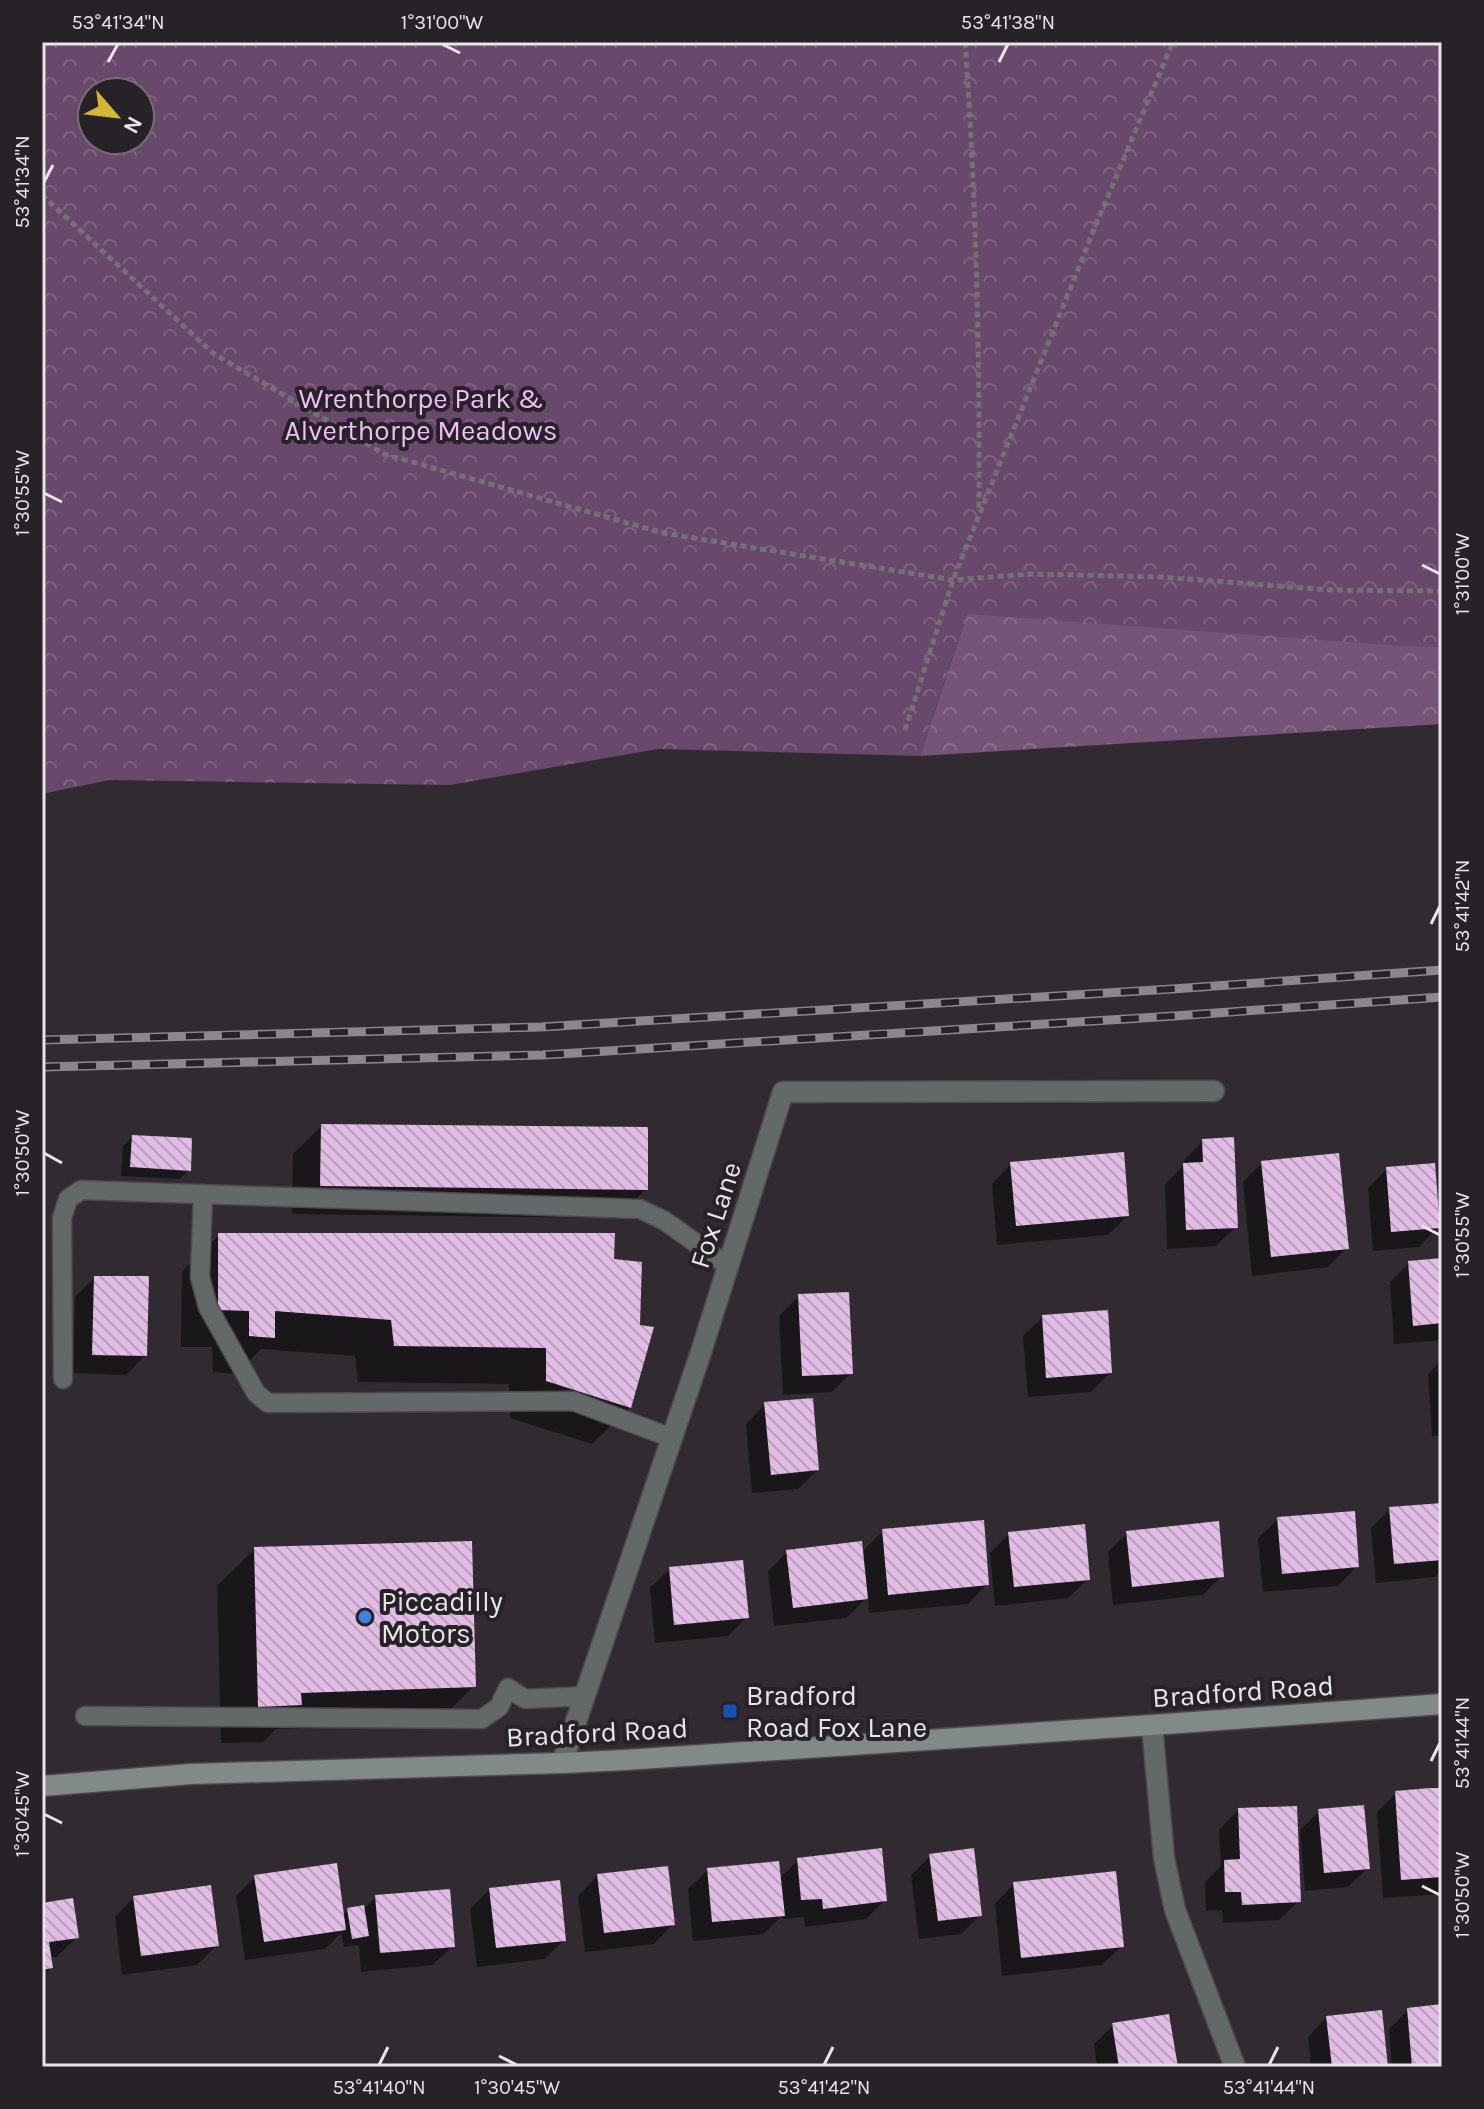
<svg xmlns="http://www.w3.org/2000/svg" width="1484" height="2109" viewBox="0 0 1484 2109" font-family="Karla,sans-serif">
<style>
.forest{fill:url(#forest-crowns)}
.park{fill:url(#park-crowns);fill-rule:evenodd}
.shadow{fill:#0007}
.building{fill:url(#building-back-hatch)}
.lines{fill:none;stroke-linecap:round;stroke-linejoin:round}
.lane-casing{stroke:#4e494e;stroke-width:21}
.street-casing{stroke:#4e494e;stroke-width:23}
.secondary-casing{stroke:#4e494e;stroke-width:23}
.path{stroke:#757075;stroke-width:5;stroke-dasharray:6 4;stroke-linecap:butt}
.lane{stroke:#636968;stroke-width:18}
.street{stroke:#636968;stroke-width:20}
.secondary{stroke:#818a89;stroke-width:20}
.rail-casing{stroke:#8c878c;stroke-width:9}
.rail{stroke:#272128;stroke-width:6;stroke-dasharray:18;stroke-linecap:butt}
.ticks{fill:none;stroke:#e8e4e8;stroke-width:3}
.shop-dot{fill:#3f7fe0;stroke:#272128;stroke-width:3}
.transit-dot{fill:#1a4fb4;stroke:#272128;stroke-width:3}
.labels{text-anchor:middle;stroke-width:8;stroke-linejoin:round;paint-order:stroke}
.park-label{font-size:28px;fill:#f1bcf7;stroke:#272128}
.street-label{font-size:28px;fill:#e8e4e8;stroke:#272128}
.poi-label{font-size:28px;fill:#e8e4e8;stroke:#272128;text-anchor:start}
.neatline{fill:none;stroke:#e8e4e8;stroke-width:3}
.ticks-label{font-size:20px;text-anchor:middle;fill:#e8e4e8}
</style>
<defs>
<pattern id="forest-crowns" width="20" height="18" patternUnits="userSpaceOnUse" patternTransform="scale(2)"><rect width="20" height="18" fill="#755478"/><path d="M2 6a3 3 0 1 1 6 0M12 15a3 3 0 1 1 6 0" fill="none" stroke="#896c8b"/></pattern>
<pattern id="park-crowns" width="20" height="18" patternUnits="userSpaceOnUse" patternTransform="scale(2)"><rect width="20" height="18" fill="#68486b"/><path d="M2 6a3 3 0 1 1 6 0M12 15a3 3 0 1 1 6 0" fill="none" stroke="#7e6280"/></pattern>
<pattern id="building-back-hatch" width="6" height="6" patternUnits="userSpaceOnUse" patternTransform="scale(2)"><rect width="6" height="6" fill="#e1bce4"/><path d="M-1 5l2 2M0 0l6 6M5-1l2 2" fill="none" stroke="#ba9ebc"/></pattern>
</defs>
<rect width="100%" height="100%" fill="#312b31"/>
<polygon class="forest" points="1442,42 1442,724 920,756 967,614"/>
<path class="park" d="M42,42h1400v605l-39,-1 -436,-32 -47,142 -262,-7 -208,36 -341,-5 -67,14zM92,92h48v48h-48z"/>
<g class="shadow">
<polygon points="322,1126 646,1189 617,1218 292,1214 293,1154"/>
<polygon points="132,1137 189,1170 180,1179 121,1176 123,1146"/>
<polygon points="1203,1141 1236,1227 1216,1246 1167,1249 1165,1184 1184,1165 1184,1160"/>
<polygon points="1262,1163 1347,1248 1328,1267 1252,1276 1243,1182"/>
<polygon points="1011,1164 1127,1216 1108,1235 997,1245 992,1184"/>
<polygon points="1387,1169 1438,1227 1419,1247 1373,1251 1368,1188"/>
<polygon points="219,1235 612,1261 630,1407 592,1444 510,1418 509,1384 358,1382 355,1356 261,1349 236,1374 213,1372 212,1347 181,1347 182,1272"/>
<polygon points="1442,1260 1442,1340 1394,1344 1390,1282 1409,1263"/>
<polygon points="94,1278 145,1355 126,1375 73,1373 75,1297"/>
<polygon points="799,1296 851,1373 832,1392 783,1395 779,1316"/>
<polygon points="1043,1317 1110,1373 1091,1392 1028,1397 1023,1336"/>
<polygon points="1442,1359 1442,1435 1432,1436 1428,1374"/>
<polygon points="765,1404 817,1470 798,1489 752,1493 746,1424"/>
<polygon points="1442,1505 1442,1570 1435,1577 1376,1583 1371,1528 1390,1509"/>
<polygon points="1278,1519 1357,1566 1338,1586 1263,1592 1258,1538"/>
<polygon points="883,1531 987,1584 968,1604 869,1613 868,1597 846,1618 774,1626 768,1572 787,1552 861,1553"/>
<polygon points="1127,1533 1222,1576 1203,1595 1113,1605 1108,1552"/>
<polygon points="1009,1534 1088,1579 1068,1598 995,1606 990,1553"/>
<polygon points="255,1549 474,1686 437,1723 276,1729 263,1742 221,1743 217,1586"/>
<polygon points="670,1569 747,1617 728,1636 655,1643 650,1588"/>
<polygon points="1442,1790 1442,1894 1383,1898 1377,1812 1396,1793"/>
<polygon points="1238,1810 1299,1901 1279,1920 1223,1923 1222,1910 1206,1911 1205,1882 1221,1866 1219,1830"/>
<polygon points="1319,1811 1368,1868 1348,1887 1305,1891 1300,1830"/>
<polygon points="930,1856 980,1915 961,1934 919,1939 911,1875"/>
<polygon points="798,1860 885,1900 866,1919 805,1927 804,1917 782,1919 782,1916 763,1934 693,1941 688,1889 708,1870 779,1879"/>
<polygon points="597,1876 673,1924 654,1944 585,1952 578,1896"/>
<polygon points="255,1877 342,1916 348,1910 363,1910 376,1897 453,1946 433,1965 361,1972 359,1945 344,1947 341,1933 325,1949 245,1960 236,1896"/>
<polygon points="1014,1884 1122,1946 1102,1965 1002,1976 995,1903"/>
<polygon points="490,1889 564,1940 545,1959 477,1967 470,1909"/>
<polygon points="134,1897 217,1945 197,1965 122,1975 115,1917"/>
<polygon points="42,1905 76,1938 57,1957 49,1958 51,1968 42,1976"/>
<polygon points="1442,2006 1442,2067 1392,2067 1389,2029 1408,2010"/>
<polygon points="1327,2017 1386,2067 1311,2067 1308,2037"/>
<polygon points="1113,2025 1176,2067 1097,2067 1094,2044"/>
</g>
<g class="building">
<polygon points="321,1124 648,1127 648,1190 320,1186"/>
<polygon points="132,1135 192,1138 191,1171 130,1167"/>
<polygon points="1234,1137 1238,1228 1186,1230 1183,1163 1203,1162 1202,1139"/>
<polygon points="1124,1152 1129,1216 1016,1226 1010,1162"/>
<polygon points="1339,1153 1349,1249 1271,1257 1261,1161"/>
<polygon points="1435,1163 1440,1228 1391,1232 1386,1167"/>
<polygon points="218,1233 615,1233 614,1259 642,1262 640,1325 654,1327 631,1408 546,1381 546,1348 394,1346 391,1320 275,1311 275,1338 249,1336 249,1311 218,1310"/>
<polygon points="1442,1258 1442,1323 1413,1326 1408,1261"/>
<polygon points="94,1276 149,1276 147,1356 92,1355"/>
<polygon points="849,1292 853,1374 802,1376 798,1294"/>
<polygon points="1108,1310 1112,1373 1046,1378 1042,1315"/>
<polygon points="813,1398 819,1470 771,1475 764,1402"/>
<polygon points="1442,1503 1442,1560 1394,1564 1389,1507"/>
<polygon points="1355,1511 1359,1567 1282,1574 1277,1517"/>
<polygon points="984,1520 989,1585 888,1595 882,1529"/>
<polygon points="1219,1521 1224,1577 1132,1587 1126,1531"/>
<polygon points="1085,1524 1090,1580 1014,1587 1008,1532"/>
<polygon points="472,1541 476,1687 301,1693 302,1705 258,1707 254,1547"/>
<polygon points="862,1541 868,1599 793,1608 786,1550"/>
<polygon points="743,1560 749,1618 674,1625 669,1567"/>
<polygon points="1430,1788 1442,1788 1442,1877 1401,1880 1395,1791"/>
<polygon points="1364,1805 1370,1869 1324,1873 1318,1809"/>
<polygon points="1297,1806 1301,1902 1242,1905 1241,1892 1225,1892 1224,1860 1240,1859 1238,1808"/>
<polygon points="882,1848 887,1901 823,1909 822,1899 801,1900 797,1858"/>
<polygon points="974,1848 982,1916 938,1921 929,1854"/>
<polygon points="779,1861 785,1916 712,1922 707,1868"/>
<polygon points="337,1863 346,1930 264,1942 254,1875"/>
<polygon points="668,1866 675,1925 604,1933 597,1874"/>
<polygon points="1116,1871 1124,1947 1021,1958 1013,1882"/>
<polygon points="560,1880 566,1941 496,1948 489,1888"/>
<polygon points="211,1885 219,1946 141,1956 133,1896"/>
<polygon points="450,1889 455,1947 380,1953 375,1895"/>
<polygon points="73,1898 79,1938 49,1942 53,1968 42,1970 42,1903"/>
<polygon points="364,1905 369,1936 352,1939 347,1908"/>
<polygon points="1442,2004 1442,2067 1412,2067 1407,2008"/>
<polygon points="1382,2010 1388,2067 1332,2067 1326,2016"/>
<polygon points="1169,2014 1178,2067 1119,2067 1112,2023"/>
</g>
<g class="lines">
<defs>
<g id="lane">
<polyline points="203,1194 200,1277 208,1307 256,1393 268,1403 573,1401 672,1438"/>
<polyline points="63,1379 62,1218 68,1199 81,1190 640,1209 665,1221 728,1266"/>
<polyline points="85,1716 482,1719 499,1707 508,1688 525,1699 585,1696"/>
</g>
<g id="street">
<polyline points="1152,1725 1164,1858 1175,1910 1235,2067"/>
<polyline points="562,1763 701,1352 783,1092 1214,1091"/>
</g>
<polyline id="secondary" points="42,1786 191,1774 562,1763 625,1760 1152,1725 1442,1704"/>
</defs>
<use href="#lane" class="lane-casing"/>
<use href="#street" class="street-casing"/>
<use href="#secondary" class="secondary-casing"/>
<g class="path">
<path d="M965,42c11,155 15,311 14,467"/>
<polyline points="42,195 214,354 384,454 663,533 953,580 1031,574 1162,577 1330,590 1442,591"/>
<polyline points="905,730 953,580 1097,222 1173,42"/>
</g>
<use href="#lane" class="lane"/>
<use href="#street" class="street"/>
<use href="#secondary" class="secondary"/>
<defs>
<g id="rail">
<polyline points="42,1040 541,1027 1172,989 1442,970"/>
<polyline points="42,1067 543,1055 1174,1016 1442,997"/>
</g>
</defs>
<use href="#rail" class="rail-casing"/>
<use href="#rail" class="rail"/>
</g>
<path class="ticks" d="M442,44l18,9M108,62l10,-18M999,62l9,-18M44,182l9,-17M44,493l18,9M1422,565l18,9M1431,924l9,-18M44,1153l18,10M1422,1226l18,9M1431,1761l9,-18M44,1814l18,9M1422,1886l18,9M499,2056l18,9M379,2065l9,-18M824,2065l9,-18M1269,2065l9,-18"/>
<circle class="shop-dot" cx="365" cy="1617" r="8"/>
<rect class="transit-dot" x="722" y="1703" width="16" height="16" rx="4"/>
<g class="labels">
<g class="park-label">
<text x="421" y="408">Wrenthorpe Park &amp;<tspan x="421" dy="32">Alverthorpe Meadows</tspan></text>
</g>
<g class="street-label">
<text transform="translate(715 1215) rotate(-72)" y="10">Fox Lane</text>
<text transform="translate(1243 1691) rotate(-4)" y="10">Bradford Road</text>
<text transform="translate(597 1732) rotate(-3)" y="10">Bradford Road</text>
</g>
<g class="poi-label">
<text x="381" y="1611">Piccadilly<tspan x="381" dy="32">Motors</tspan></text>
<text x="746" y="1705">Bradford<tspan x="746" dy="32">Road Fox Lane</tspan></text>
</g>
</g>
<rect width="1484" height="2109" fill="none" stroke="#272128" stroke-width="88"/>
<g transform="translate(116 116) rotate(118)"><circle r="38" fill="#272128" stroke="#746f75" stroke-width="2"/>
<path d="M0-6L14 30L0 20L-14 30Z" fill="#d7b434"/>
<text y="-12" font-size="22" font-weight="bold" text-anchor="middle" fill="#e8e4e8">N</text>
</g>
<rect x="44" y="44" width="1396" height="2021" class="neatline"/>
<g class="ticks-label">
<text x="118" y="29">53°41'34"N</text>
<text x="442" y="29">1°31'00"W</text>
<text x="1008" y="29">53°41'38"N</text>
<text transform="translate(22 182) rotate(-90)" y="7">53°41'34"N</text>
<text transform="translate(22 493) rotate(-90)" y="7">1°30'55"W</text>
<text transform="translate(1462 574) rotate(-90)" y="7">1°31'00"W</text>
<text transform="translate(1462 906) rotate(-90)" y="7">53°41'42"N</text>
<text transform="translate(22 1153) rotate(-90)" y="7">1°30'50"W</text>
<text transform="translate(1462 1235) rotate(-90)" y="7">1°30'55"W</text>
<text transform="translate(1462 1743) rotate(-90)" y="7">53°41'44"N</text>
<text transform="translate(22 1814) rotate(-90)" y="7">1°30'45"W</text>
<text transform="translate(1462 1895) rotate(-90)" y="7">1°30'50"W</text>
<text x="379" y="2094">53°41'40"N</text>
<text x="517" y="2094">1°30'45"W</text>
<text x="824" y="2094">53°41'42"N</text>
<text x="1269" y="2094">53°41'44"N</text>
</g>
</svg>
